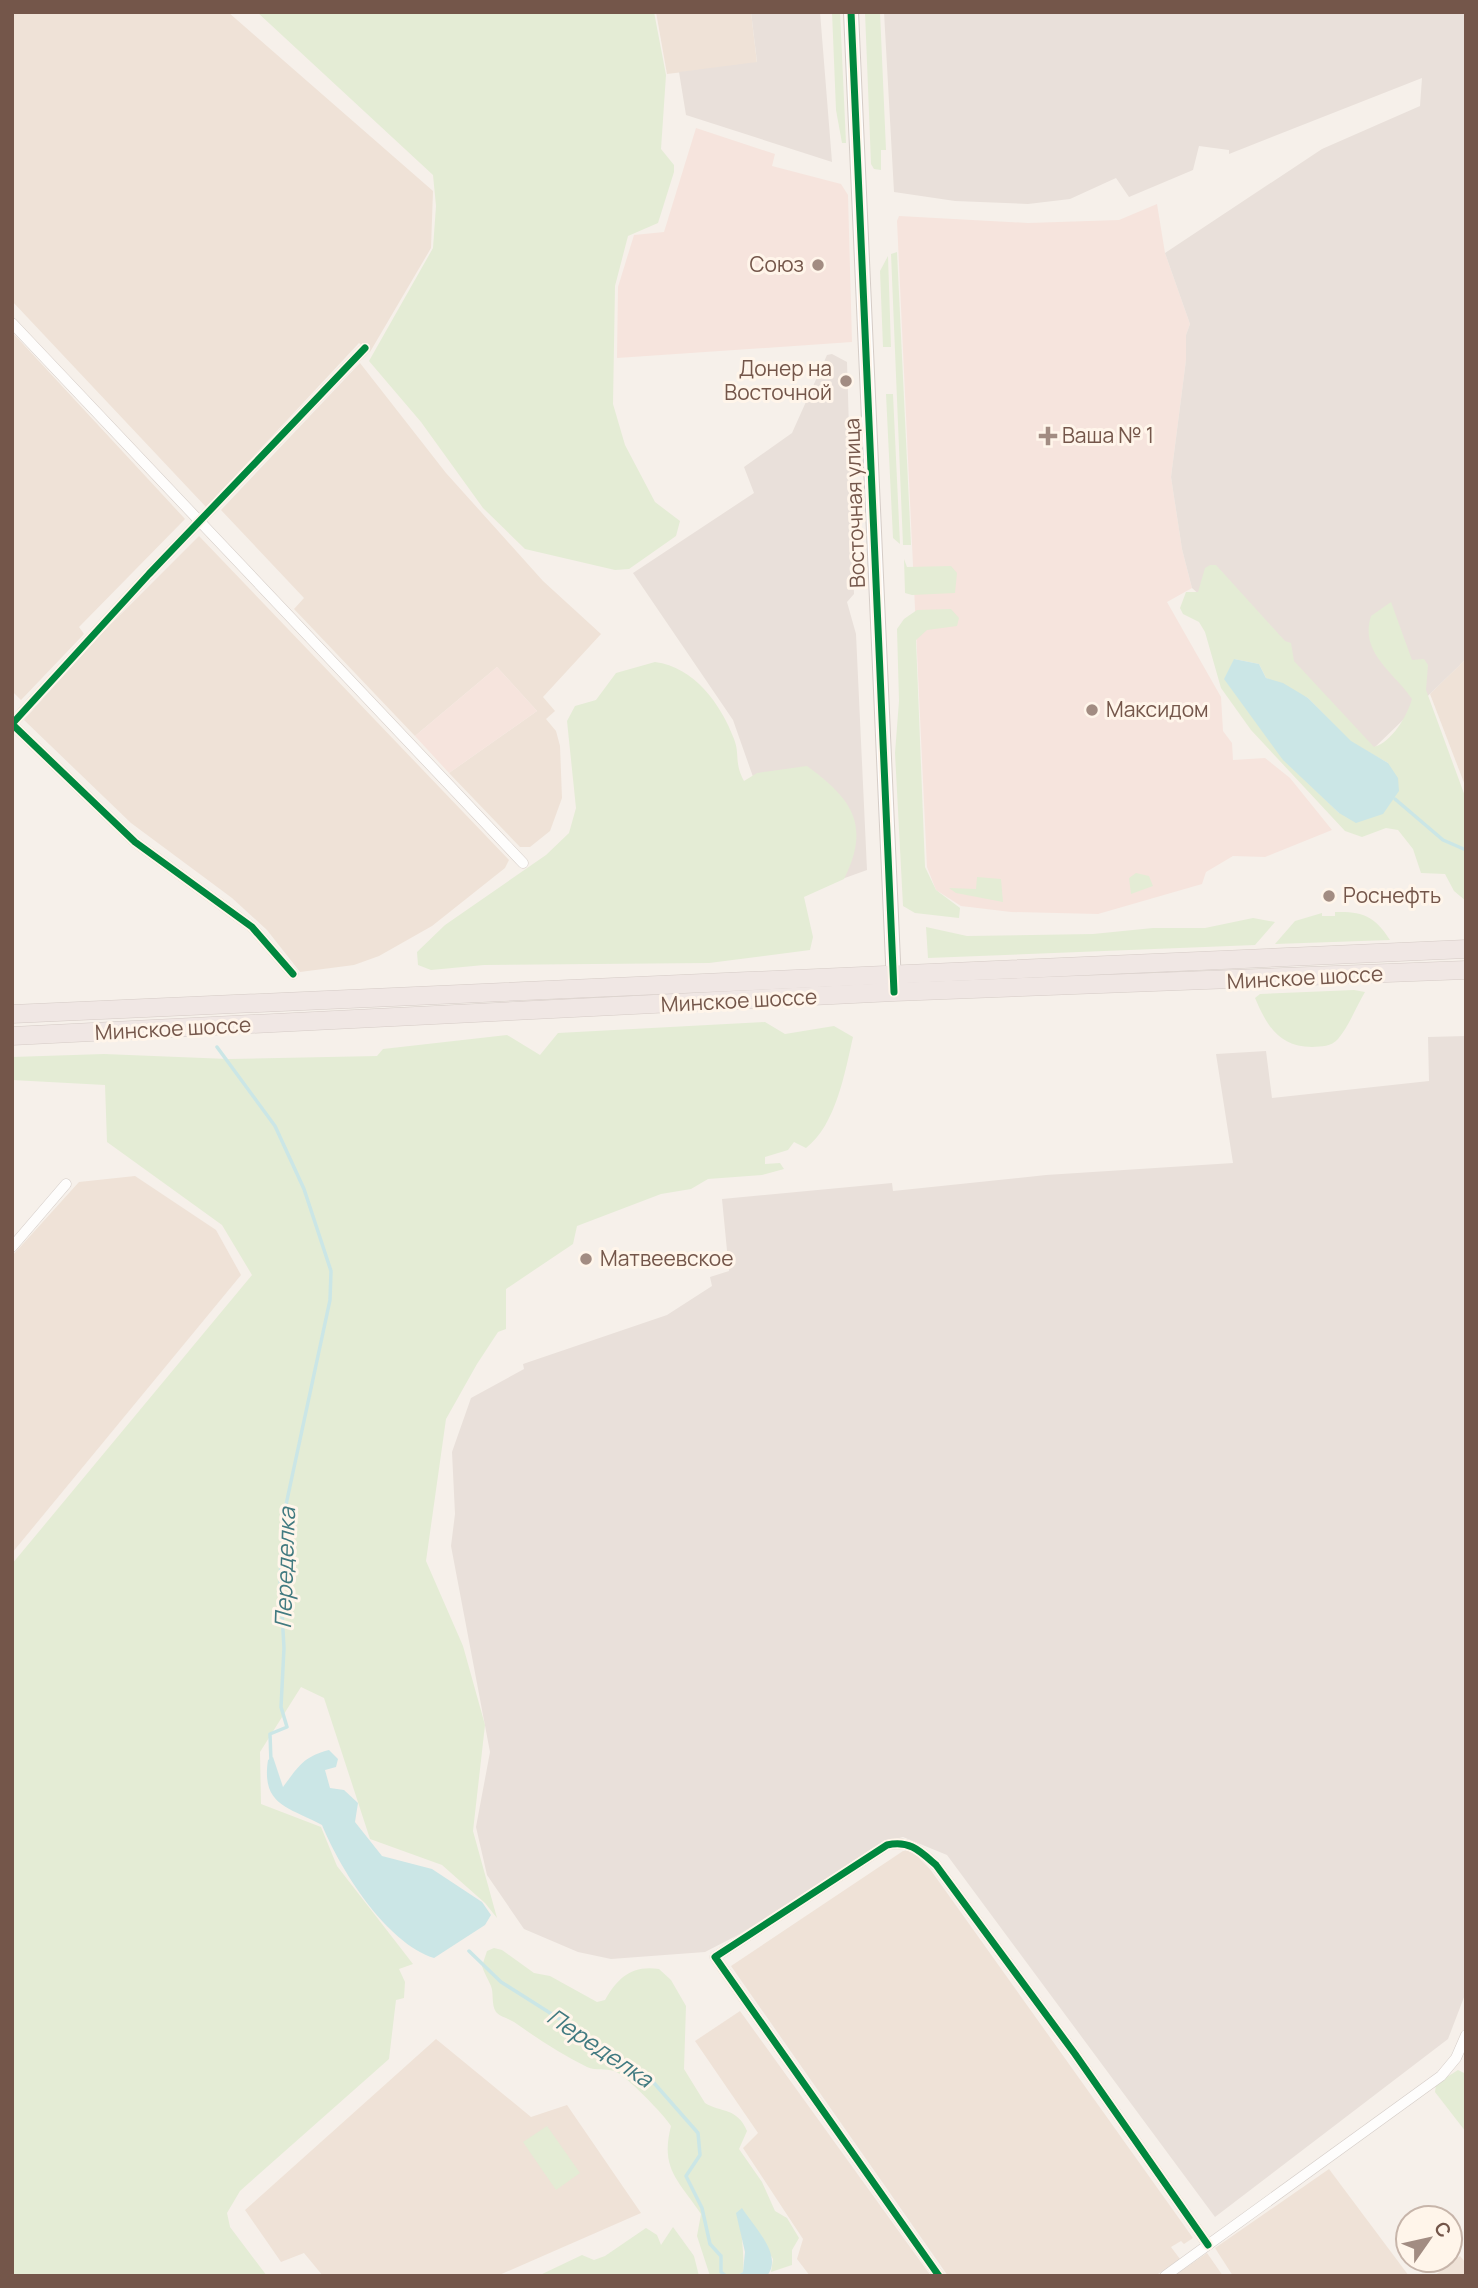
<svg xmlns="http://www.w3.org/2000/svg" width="1478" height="2288" viewBox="0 0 1478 2288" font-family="Manrope,sans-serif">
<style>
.residential{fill:#efe2d7}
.commercial{fill:#f6e4dd}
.industrial{fill:#e9e0da}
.green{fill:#e4ecd5;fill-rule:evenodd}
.water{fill:#cbe6e6}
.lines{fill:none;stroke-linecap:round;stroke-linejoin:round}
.stream{stroke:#cbe6e6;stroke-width:3.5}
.street-casing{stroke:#d4ccc7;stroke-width:11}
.secondary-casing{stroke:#d5ccc6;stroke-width:16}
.highway-casing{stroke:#d5cbc6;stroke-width:19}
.street{stroke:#fefdfc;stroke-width:10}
.secondary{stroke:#fefdfc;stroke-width:14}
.highway{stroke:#f0e7e4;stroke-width:18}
.cycleway-casing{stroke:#fff5ea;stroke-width:11}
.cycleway{stroke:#00873e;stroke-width:7}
.poi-dot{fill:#a28c82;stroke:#fff5ea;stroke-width:2.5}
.labels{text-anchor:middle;stroke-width:6;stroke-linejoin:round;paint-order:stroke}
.poi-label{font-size:21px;fill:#74564a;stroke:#fff5ea;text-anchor:start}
.street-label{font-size:21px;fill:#74564a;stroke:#fff5ea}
.water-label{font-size:23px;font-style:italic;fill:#417a80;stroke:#fff5ea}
</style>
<rect width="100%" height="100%" fill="#f6f0ea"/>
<g class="residential">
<polygon points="12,12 228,12 433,191 431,248 370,352 359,343 206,507 12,301"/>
<polygon points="656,12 751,12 757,63 667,74"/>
<polygon points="12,332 185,519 79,627 84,634 21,700 12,691"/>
<polygon points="360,363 446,473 543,581 601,634 543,697 555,711 546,719 556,731 560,746 562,798 550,831 530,847 520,847 449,773 537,711 497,667 415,736 294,609 304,598 221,510"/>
<polygon points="199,536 509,860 505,868 432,926 379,956 354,965 300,972 267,930 232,898 131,823 24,720 98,637"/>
<polygon points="1466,659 1466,788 1430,694"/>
<polygon points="135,1176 216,1230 241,1275 12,1553 12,1256 79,1182"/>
<polygon points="903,1851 912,1851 930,1869 1193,2238 1184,2244 1181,2241 1171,2247 1180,2259 1155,2276 948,2276 731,1966"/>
<polygon points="740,2011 931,2276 810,2276 797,2259 803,2239 743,2148 758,2133 695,2041"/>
<polygon points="436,2039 531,2117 567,2105 641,2213 497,2276 323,2276 304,2253 281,2262 245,2210"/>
<polygon points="1329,2169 1409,2276 1233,2276 1215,2248"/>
<polygon points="1207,2253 1223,2276 1174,2276"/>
<polygon points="1460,2256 1466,2263 1466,2276 1434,2276"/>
</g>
<g class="commercial">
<polygon points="696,128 775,154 772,166 841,184 848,195 852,342 617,358 618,287 634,235 664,232"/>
<polygon points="1157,204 1165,253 1190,324 1186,335 1186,360 1171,477 1182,549 1192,588 1167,602 1221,697 1223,731 1232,743 1233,760 1265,758 1290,778 1332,830 1265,857 1233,856 1206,872 1202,884 1098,914 1011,912 961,906 936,890 927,867 897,221 899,216 1028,223 1119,220"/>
<polygon points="497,667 537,711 449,773 415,736"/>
</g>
<g class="industrial">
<polygon points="751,12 820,12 832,162 686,115 679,72 757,62"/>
<polygon points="884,12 1466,12 1466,659 1372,750 1192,588 1182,549 1171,477 1186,360 1186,335 1190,324 1165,253 1322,149 1420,106 1422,78 1229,154 1229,150 1199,146 1193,170 1129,197 1116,178 1070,199 1028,204 955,201 894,192"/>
<polygon points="832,354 847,362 854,594 847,602 856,634 867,870 795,896 733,720 633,573 754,493 744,467 792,433 827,355"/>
<polygon points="1466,1036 1466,1992 1448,2039 1215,2217 947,1855 903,1837 892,1840 738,1935 705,1952 611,1959 578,1952 524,1929 487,1875 476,1827 490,1752 451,1546 455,1514 452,1452 471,1398 524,1369 523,1364 667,1315 712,1286 710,1277 729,1271 722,1199 892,1183 893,1191 1046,1175 1233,1163 1216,1054 1266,1051 1272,1098 1429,1081 1428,1037"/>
</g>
<g class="green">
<polygon points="257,12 654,12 666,75 661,149 674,165 674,172 658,223 628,236 615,286 613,404 625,445 655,502 680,521 676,536 629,569 615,570 525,549 483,508 421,422 369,361 433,248 436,206 433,175"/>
<polygon points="832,12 840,12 846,143 842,143 836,110"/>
<polygon points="865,12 880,12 886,150 881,150 881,170 874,169 871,164"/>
<polygon points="897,252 911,545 903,545 891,254"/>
<polygon points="888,256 891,347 883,347 880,271"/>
<polygon points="886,394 893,394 900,544 893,538"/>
<polygon points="904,559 907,567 951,566 957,573 955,593 912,595 905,593"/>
<path d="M1210,565h6l69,76 6,2 3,18 80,86c18,-5 33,-31 38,-48 -17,-26 -53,-46 -41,-83l20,-14 21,58 12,-1 4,6 -2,25 40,109v102l-12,-10 -9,-17 -24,-1 -8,-24 -15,-19 -12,-2 -24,9 -17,-6 -94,-101 -30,-42 -16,-56 -6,-10 -16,-8 -3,-6 6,-16h12l7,-24zM1234,659l25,5 7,14 42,20 43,44 37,21 -49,50 -39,-38z"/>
<polygon points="951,609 959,618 957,626 927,630 916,640 925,867 936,890 960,908 959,918 915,913 903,906 895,753 899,701 897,629 904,619 917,610"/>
<path d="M655,662c39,5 66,42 79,77 6,15 0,24 10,42l13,-8 50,-7c45,33 64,59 37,113l-40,18 9,40 -3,13 -101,13 -225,2 -53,5 -13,-5 -1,-13 28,-27 101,-70 23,-22 7,-25 -9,-87 8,-15 21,-6 20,-27z"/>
<polygon points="1136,873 1149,876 1153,886 1131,894 1129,878"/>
<polygon points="977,877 1001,879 1003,902 956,893 949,888 976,889"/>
<path d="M1335,912c27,-1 40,4 55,28l-115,4 20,-23 27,-8v3h13z"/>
<polygon points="1253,918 1275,922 1255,945 928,958 926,927 967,936 1093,934 1153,928 1205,928"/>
<path d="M1354,990l11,2c-9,15 -16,34 -27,47 -7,8 -16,7 -26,8 -33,0 -45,-21 -57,-49l5,-4z"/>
<path d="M765,1022l20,12 49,-8 19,11c-8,35 -17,88 -47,111l-12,-6 -6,8 -23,7v7l15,-1 4,6 -22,6 -54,4 -17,10 -30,5 -84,32 -4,18 -67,45v40l-8,3 -21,32 -31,55 -20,142 37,85 22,79 -12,106 24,87 -12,-15 -43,-38 -72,-26 -46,-141 -23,-11 -41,65 1,52 60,23 16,39 76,98 -14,5 6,13 -1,16 -8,2 -7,59 -149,132 -13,22 3,14 37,49h-255v-712l240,-289 -30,-50 -115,-83 -2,-57 -93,-5v-23l92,-3 124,5 149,-3 6,-7 124,-14 33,20 18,-22z"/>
<path d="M494,1948l8,2 32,23 16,3 47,26 8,-2c13,-22 26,-35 54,-31l12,11 15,26 -2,63 21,34c16,10 32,4 42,28l-8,18 23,33 13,29 12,7 12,20 -7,12v15l-21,7 2,-13 -31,-50c-3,23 3,40 1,63l-8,4h-25l-13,-40 4,-22c-23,-34 -41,-45 -30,-88 -5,-9 -46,-52 -57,-55 -9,-3 -18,0 -27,-4 -26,-13 -49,-28 -73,-45 -6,-4 -14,-5 -18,-10 -5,-8 -2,-18 -5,-26 -3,-7 -7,-13 -9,-20l5,-15z"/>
<polygon points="1458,2070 1466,2074 1466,2132 1435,2092 1436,2084"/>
<polygon points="547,2126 580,2173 556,2190 523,2142"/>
<polygon points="673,2227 694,2256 699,2276 538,2276 582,2255 594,2260 605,2256 646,2228 657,2235 661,2245"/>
</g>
<g class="water">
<polygon points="1234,659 1259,664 1266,678 1283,683 1308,698 1351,741 1388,763 1398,778 1399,791 1383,814 1356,823 1339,813 1283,760 1224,679"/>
<path d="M329,1750l9,9 -2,8 -11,3 5,18 14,2 14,13 -3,19 27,34 50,13 50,33 9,13 -6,10 -51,33c-48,-15 -94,-89 -112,-133 -33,-18 -61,-19 -54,-65l5,-3 10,30c15,-20 21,-31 46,-37z"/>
<path d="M742,2208c11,18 42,47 25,68h-32l8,-4 2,-20 -9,-39z"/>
</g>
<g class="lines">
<g class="stream">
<polyline points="1395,799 1443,840 1466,850"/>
<polyline points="217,1047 275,1126 304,1189 331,1271 330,1300 284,1514 280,1579 284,1648 281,1707 287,1727 270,1734 271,1762"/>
<polyline points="469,1951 501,1982 607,2049 654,2083 698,2133 700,2155 686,2176 702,2208 710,2244 721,2256 721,2272 726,2276"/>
</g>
<defs>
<g id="street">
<polyline points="12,323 523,863"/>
<polyline points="293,974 252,927 135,842 12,724 149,574 365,348"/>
<polyline points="12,1247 66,1184"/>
<path d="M939,2276l-224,-319 172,-112c23,-5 33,6 49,20l139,189 133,191"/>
<polyline points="1165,2276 1441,2076 1456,2058 1466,2035"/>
</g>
<polyline id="secondary" points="851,12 894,984"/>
<g id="highway">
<polyline points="12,1014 1466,949"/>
<polyline points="12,1036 894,992 1466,970"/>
</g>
</defs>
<use href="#street" class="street-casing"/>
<use href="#secondary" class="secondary-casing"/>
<use href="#highway" class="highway-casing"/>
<use href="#street" class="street"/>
<use href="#secondary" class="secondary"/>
<use href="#highway" class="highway"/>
<defs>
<g id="cycleway">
<polyline points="851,12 894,992"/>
<polyline points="293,974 252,927 135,842 12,724 149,574 365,348"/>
<path d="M939,2276l-224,-319 172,-112c23,-5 33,6 49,20l139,189 133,191"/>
</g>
</defs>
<use href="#cycleway" class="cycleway-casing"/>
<use href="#cycleway" class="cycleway"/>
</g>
<g class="poi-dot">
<circle cx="818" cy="265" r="7"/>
<circle cx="846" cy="381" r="7"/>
<path d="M1044.5 425.5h7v7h7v7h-7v7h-7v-7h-7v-7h7z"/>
<circle cx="1092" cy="710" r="7"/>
<circle cx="1329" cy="896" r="7"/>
<circle cx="586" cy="1259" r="7"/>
</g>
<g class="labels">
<g class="poi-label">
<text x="804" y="272" text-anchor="end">Союз</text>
<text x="832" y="376" text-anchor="end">Донер на<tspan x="832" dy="24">Восточной</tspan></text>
<text x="1062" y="443">Ваша № 1</text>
<text x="1106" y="717">Максидом</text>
<text x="1343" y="903">Роснефть</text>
<text x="600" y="1266">Матвеевское</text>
</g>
<g class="street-label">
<text transform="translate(855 503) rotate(-92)" y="7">Восточная улица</text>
<text transform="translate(1305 978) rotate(-3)" y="7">Минское шоссе</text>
<text transform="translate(739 1001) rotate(-3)" y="7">Минское шоссе</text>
<text transform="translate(173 1029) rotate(-3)" y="7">Минское шоссе</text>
</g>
<g class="water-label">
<text transform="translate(285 1568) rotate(-88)" y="8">Переделка</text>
<text transform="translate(600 2048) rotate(34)" y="8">Переделка</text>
</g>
</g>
<rect width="1478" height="2288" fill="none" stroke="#74564a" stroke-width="28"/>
<g transform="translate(1429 2239) rotate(56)"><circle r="33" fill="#fff5ea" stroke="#c7b5aa" stroke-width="2"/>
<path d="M0-5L12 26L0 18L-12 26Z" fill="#a28c82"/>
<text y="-10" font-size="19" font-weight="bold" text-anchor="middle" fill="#74564a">С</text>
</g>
</svg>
